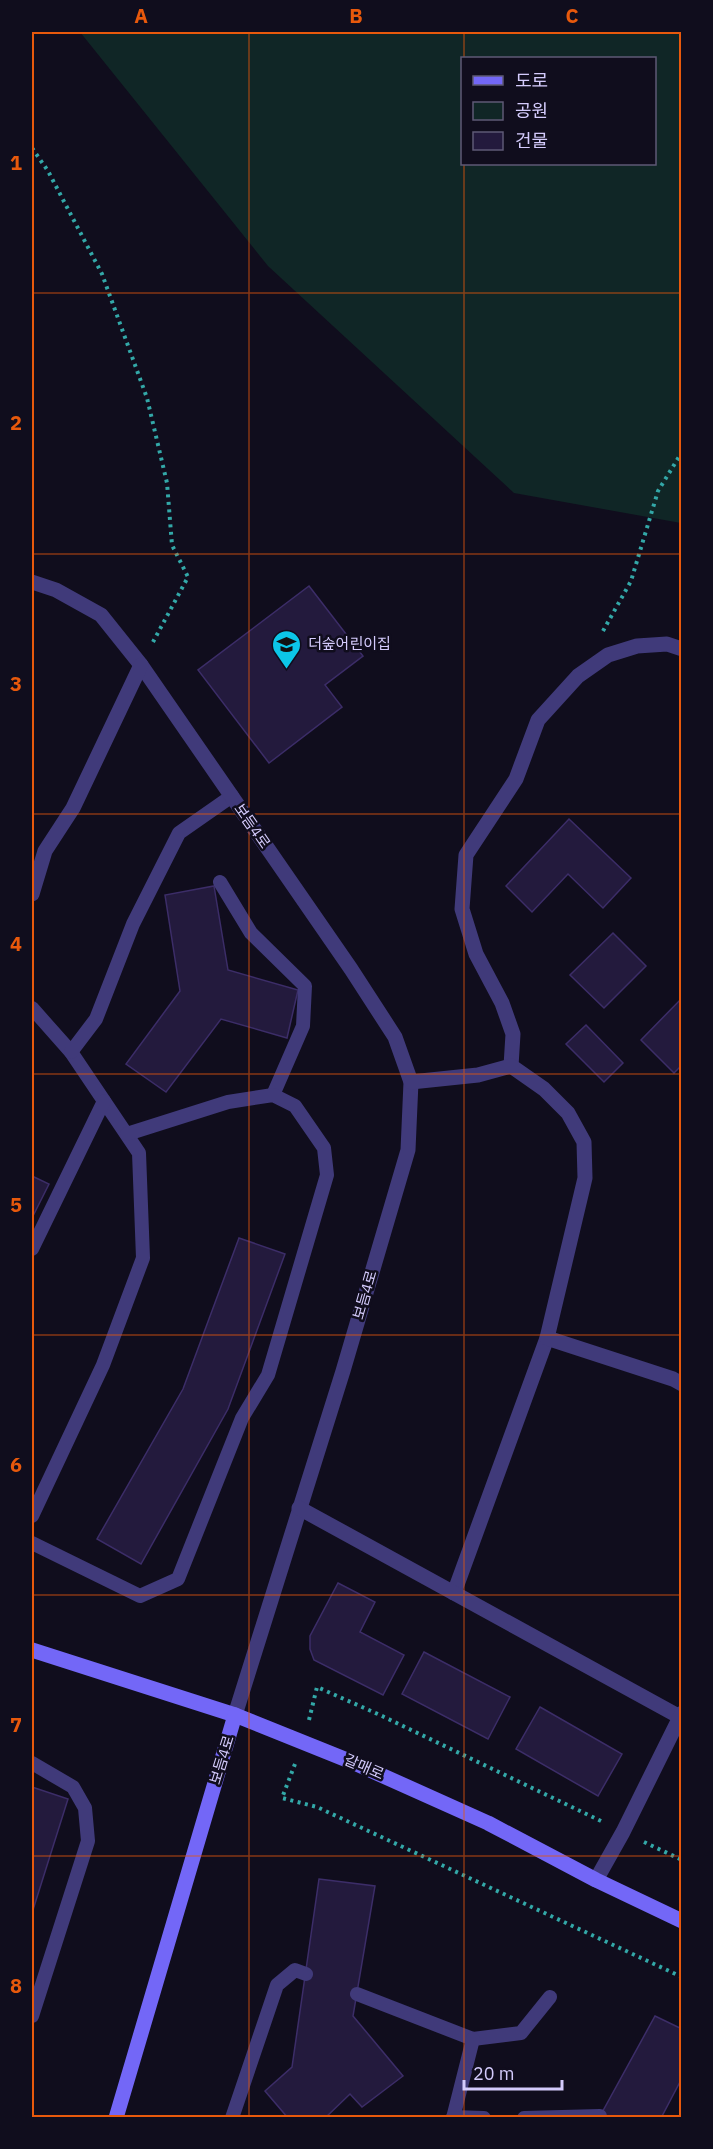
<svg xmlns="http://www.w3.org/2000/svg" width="713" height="2149" viewBox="0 0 713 2149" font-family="'IBM Plex Sans','Noto Sans KR',sans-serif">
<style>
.green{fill:#102626;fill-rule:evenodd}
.building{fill:#231a3d;stroke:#3c2d68;stroke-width:1.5}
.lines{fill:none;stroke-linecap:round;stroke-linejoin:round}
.path{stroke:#33a8a8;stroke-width:4;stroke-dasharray:3 4.5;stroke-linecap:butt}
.lane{stroke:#403a7a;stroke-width:14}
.street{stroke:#403a7a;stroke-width:15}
.secondary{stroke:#7367f7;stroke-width:15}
.grid{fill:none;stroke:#e8590c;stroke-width:1.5;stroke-opacity:0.55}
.labels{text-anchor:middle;stroke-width:5;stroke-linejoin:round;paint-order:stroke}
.poi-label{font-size:15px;fill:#d4cbfc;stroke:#100d1d;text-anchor:start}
.street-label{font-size:15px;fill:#d4cbfc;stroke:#100d1d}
.neatline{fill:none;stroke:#e8590c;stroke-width:2}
.grid-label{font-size:20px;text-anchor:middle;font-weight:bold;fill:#e8590c}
</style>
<rect width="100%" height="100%" fill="#100d1d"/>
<path class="green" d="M80,32h601v491l-167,-30 -246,-227zM462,58h192v106h-192z"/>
<g class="building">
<polygon points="309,586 363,656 325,685 342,707 269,763 198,670"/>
<polygon points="569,819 631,878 603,908 568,874 532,912 506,886"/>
<polygon points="214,886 228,970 298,990 287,1038 221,1019 166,1092 126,1064 180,991 165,895"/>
<polygon points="613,933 646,966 604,1008 570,975"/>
<polygon points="682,998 682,1065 674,1073 641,1040"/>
<polygon points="586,1025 623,1063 604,1082 566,1044"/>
<polygon points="32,1176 49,1184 32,1218"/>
<polygon points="239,1238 285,1254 228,1409 141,1564 97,1539 183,1389"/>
<polygon points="338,1583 375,1602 360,1632 404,1655 383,1695 314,1660 310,1649 310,1636"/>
<polygon points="424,1652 510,1697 488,1739 402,1694"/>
<polygon points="540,1707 622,1754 598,1796 516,1749"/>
<polygon points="32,1787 68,1799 32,1913"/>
<polygon points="319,1879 375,1886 353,2016 403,2076 362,2107 350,2094 325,2118 288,2118 265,2091 292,2067"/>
<polygon points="655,2016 682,2029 682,2078 661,2118 599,2118"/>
</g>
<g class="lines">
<g class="path">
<polyline points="32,148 48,171 102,274 147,398 167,483 172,545 188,577 153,642"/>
<polyline points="603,631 631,581 658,491 682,452"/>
<polyline points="309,1720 317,1687 380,1715 603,1822"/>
<polyline points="295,1764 282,1798 317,1807 682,1977"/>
<polyline points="644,1842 682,1860"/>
</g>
<g class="lane">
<polyline points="220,882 251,933 305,986 303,1026 273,1095"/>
<polyline points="32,1008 71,1052 139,1153 143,1258 103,1365 32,1516"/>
<polyline points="71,1052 96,1019 133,924 179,833 232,796"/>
<polyline points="32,1249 104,1101"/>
<polyline points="32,1543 140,1596 178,1579 242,1418 268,1375 327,1175 324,1148 295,1106 273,1095 228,1102 127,1134"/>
<polyline points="32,1763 73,1787 85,1808 88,1841 32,2016"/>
<polyline points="357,1994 473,2039 521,2033 550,1997"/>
<polyline points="453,2117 484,2118"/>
<polyline points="232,2118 277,1985 295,1970 306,1974"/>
<polyline points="453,2118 473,2039"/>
<polyline points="524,2118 600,2116"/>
</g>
<g class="street">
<polyline points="32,582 56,590 101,615 141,665 351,969 395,1037 411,1082 408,1150 343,1371 235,1715"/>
<polyline points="32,894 45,851 73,808 141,665"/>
<polyline points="511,1066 513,1034 502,1003 476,954 462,909 466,855 516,779 538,720 578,676 608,655 637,646 667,644 682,649"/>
<polyline points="411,1082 478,1075 511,1066 544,1089 568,1113 584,1142 585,1178 547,1338 454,1593"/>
<polyline points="547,1338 673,1379 682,1384"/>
<polyline points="299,1508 680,1717"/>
<polyline points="596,1880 623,1832 682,1713"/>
</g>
<g class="secondary">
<polyline points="32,1650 235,1715 352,1762 488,1823 596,1880 682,1921"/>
<polyline points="116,2118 235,1715"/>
</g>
</g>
<path class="grid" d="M249,32v2086M464,32v26M464,164v1954M32,293h650M32,554h650M32,814h650M32,1074h650M32,1335h650M32,1595h650M32,1856h650"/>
<defs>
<symbol id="school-pin" viewBox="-11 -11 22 30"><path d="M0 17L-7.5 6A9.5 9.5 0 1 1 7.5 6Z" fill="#0cc6e8" stroke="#100d1d"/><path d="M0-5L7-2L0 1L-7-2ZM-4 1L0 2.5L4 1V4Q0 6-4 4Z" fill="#111"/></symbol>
</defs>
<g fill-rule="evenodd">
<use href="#school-pin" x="270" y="628" width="33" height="45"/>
</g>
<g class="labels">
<g class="poi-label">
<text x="308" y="649">더숲어린이집</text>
</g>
<g class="street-label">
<text transform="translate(252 826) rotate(55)" y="5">보듬4로</text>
<text transform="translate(365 1295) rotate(-74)" y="5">보듬4로</text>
<text transform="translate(222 1760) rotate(-73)" y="5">보듬4로</text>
<text transform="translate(364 1767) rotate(23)" y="5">갈매로</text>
</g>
</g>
<rect width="713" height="2149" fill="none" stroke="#100d1d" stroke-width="66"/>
<rect x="461" y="57" width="195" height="108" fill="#100d1d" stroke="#5e5976" stroke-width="1.5"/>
<rect x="473" y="76" width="30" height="9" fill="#7367f7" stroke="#5e5976" stroke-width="1.5"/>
<text x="515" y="87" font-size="18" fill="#d4cbfc">도로</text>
<rect x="473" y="102" width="30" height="18" fill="#102626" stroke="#5e5976" stroke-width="1.5"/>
<text x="515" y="117" font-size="18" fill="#d4cbfc">공원</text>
<rect x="473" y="132" width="30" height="18" fill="#231a3d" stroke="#5e5976" stroke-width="1.5"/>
<text x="515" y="147" font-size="18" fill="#d4cbfc">건물</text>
<path d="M464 2080v9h98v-9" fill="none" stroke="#d4cbfc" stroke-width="3"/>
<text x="473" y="2080" font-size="18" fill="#d4cbfc" stroke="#100d1d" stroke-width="4.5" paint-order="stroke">20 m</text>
<rect x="33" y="33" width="647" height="2083" class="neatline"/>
<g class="grid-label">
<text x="141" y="23">A</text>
<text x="356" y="23">B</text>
<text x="572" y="23">C</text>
<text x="16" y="170">1</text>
<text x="16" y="430">2</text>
<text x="16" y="691">3</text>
<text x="16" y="951">4</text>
<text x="16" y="1212">5</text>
<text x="16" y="1472">6</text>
<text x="16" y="1732">7</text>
<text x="16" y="1993">8</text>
</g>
</svg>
